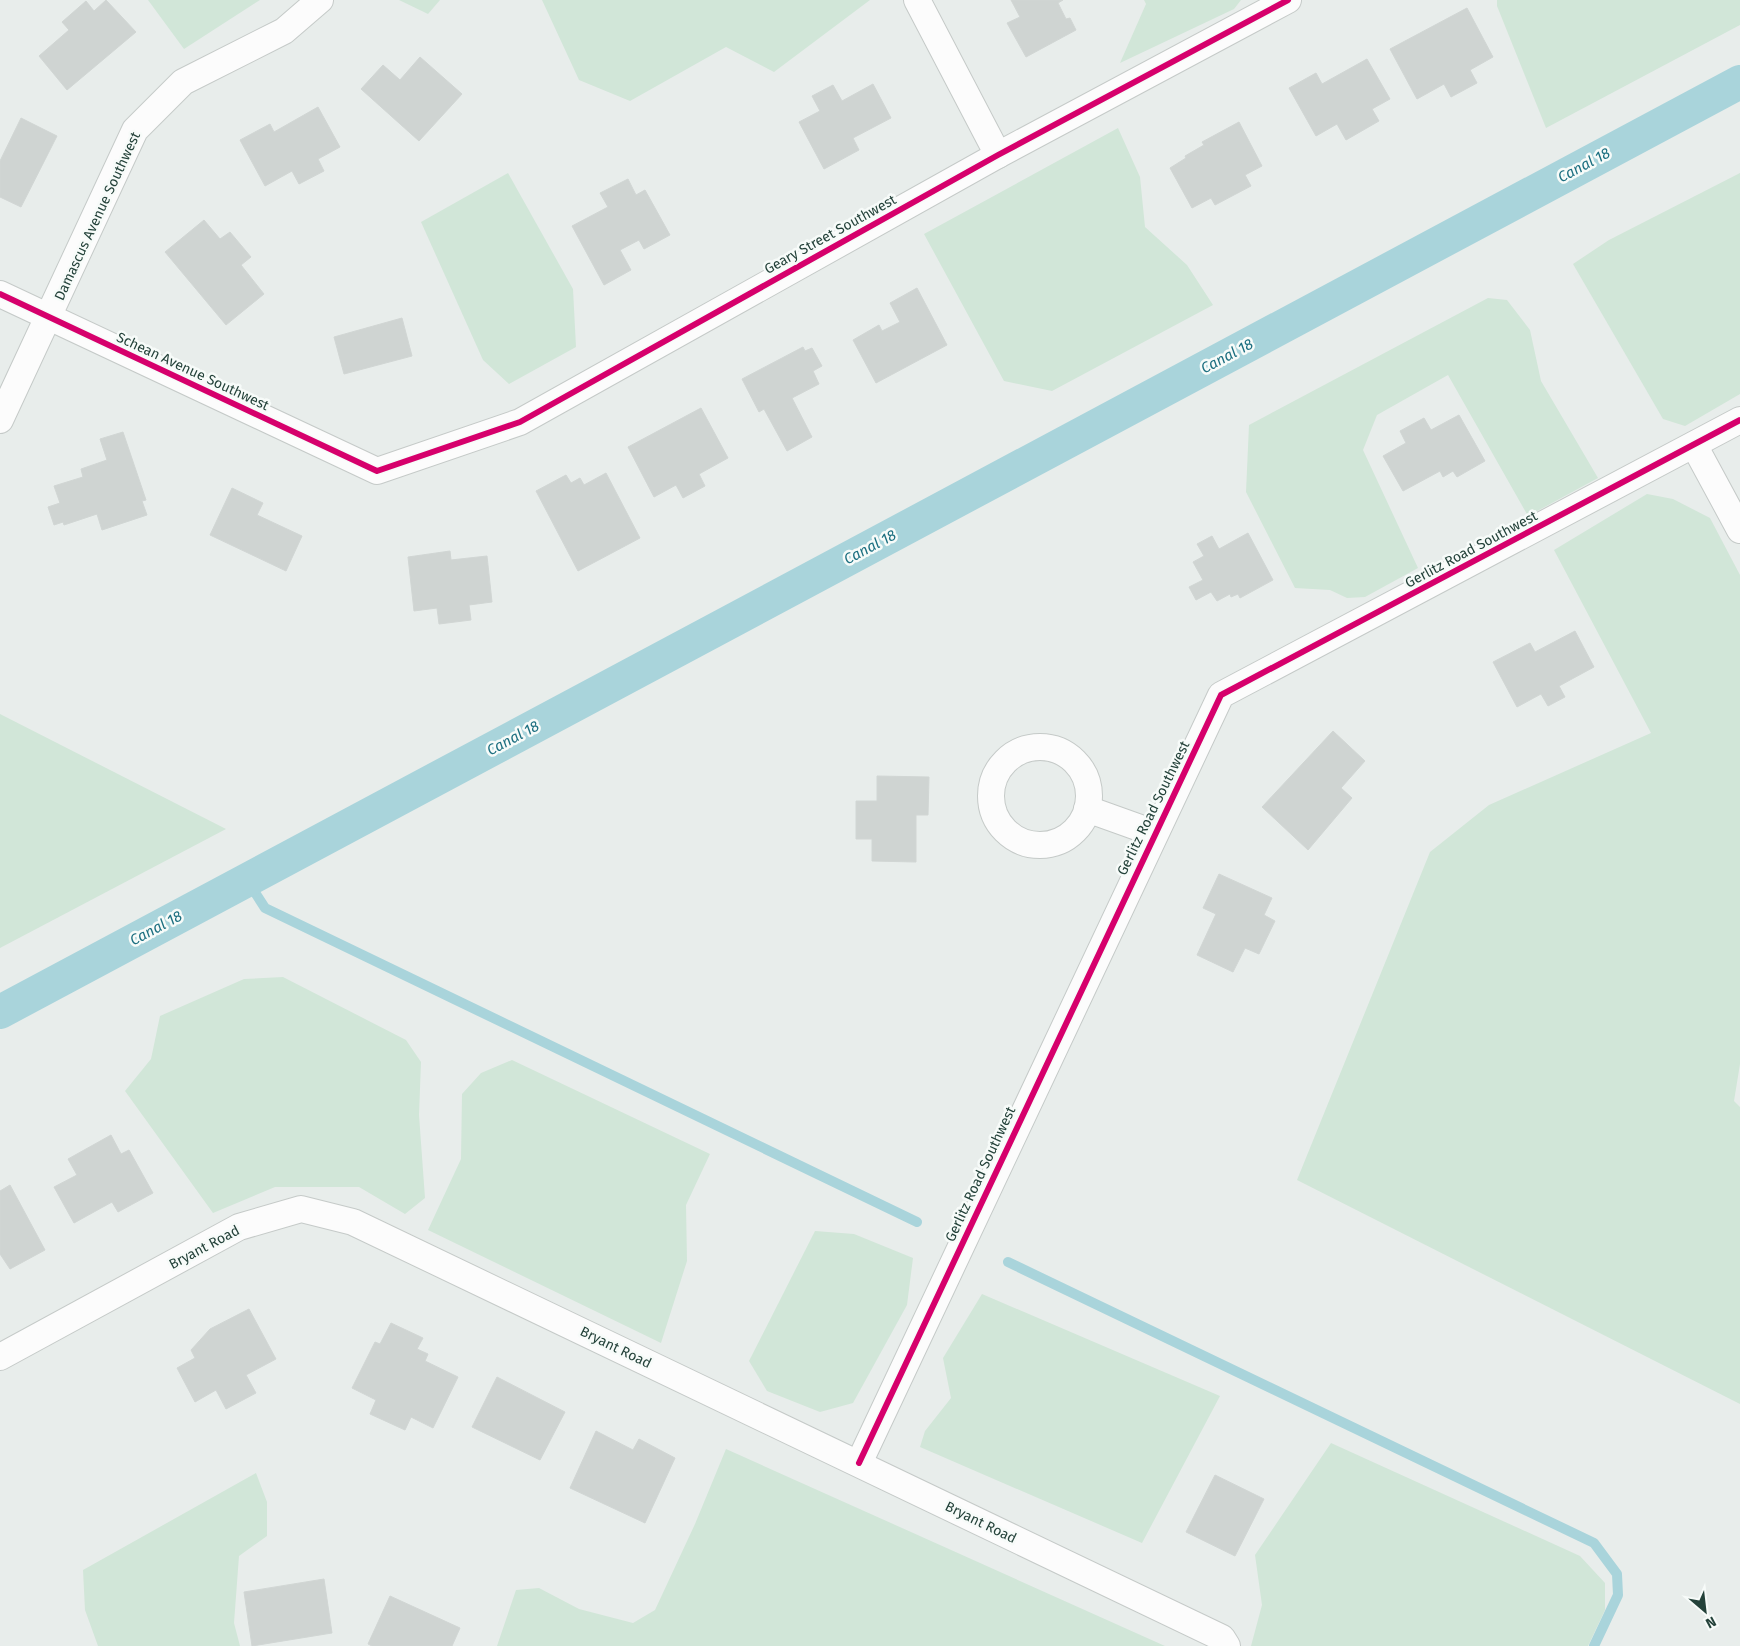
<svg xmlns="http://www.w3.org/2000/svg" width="1740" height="1646" viewBox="0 0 1740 1646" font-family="'Fira Sans',sans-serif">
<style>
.green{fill:#d1e6d8}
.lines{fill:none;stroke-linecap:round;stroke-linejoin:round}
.stream{stroke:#a9d4db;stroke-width:10}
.canal{stroke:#a9d4db;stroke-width:34}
.building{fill:#cfd4d2;stroke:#d1d6d4}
.minor-casing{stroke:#c5cac8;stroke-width:28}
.minor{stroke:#fcfcfc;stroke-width:26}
.cycleway-casing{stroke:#f7fbf9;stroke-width:9}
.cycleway{stroke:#d6006c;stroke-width:6}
.labels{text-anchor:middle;stroke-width:5;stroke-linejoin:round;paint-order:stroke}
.street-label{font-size:14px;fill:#24423a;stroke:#f7fbf9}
.water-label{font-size:15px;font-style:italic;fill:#1c6f80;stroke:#f7fbf9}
</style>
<rect width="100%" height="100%" fill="#e8edeb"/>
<g class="green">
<polygon points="148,0 260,0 184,49"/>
<polygon points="399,0 440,0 428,14"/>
<polygon points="542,0 870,0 774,72 726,47 630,101 579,80"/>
<polygon points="1144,0 1241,0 1234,9 1120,63 1146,4"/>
<polygon points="1497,0 1740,0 1740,25 1546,128 1497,6"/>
<polygon points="1118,128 1140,177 1145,227 1187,265 1213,305 1052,391 1004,381 924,234"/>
<polygon points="508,173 573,289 576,347 509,384 483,360 421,222"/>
<polygon points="1740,173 1740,394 1685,426 1663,419 1573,264 1609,240"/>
<polygon points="1488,298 1507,300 1530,330 1541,381 1598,478 1528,516 1448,375 1377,415 1363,450 1418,568 1365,597 1347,598 1330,590 1295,588 1246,492 1249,425"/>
<polygon points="1647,494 1673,499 1710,518 1740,575 1740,1064 1734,1101 1740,1107 1740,1404 1297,1180 1430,852 1489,805 1651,733 1554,550"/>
<polygon points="0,714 226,829 0,948"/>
<polygon points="283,977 406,1040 421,1062 419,1115 425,1198 405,1214 359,1187 275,1187 213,1213 125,1091 151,1059 160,1016 244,979"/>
<polygon points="512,1060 710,1154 686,1205 687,1261 661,1343 428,1230 461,1159 462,1094 481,1073"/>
<polygon points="815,1231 854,1234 913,1258 907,1305 853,1403 820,1412 767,1391 749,1361"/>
<polygon points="982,1294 1220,1396 1142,1543 920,1447 925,1431 951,1398 943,1358"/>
<polygon points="1331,1443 1580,1556 1605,1583 1605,1610 1588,1646 1251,1646 1262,1605 1255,1555"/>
<polygon points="726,1449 1165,1646 497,1646 516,1590 539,1588 579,1609 633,1623 655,1610 695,1524"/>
<polygon points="256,1473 267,1502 267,1536 239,1556 234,1623 240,1646 98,1646 85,1610 83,1570"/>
</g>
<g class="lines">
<g class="stream">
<polyline points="247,880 265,908 917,1222"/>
<polyline points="1008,1262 1594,1543 1617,1574 1618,1595 1594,1646"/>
</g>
<polyline class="canal" points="0,1012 1740,82"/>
</g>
<g class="building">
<polygon points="106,0 136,32 67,90 39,56 69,30 62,22 86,1 94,11"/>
<polygon points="1011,0 1063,0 1058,3 1066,19 1070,18 1076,30 1026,57 1007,23 1020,17"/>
<polygon points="1467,8 1493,57 1470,70 1477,83 1451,97 1444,84 1417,99 1390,49"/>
<polygon points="420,57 462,94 419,141 361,89 383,65 400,80"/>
<polygon points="1367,59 1390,99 1372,109 1379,121 1346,140 1337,124 1316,136 1289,88 1316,73 1322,84"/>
<polygon points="873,84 891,118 853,138 859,150 824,169 799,122 820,111 812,96 833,85 842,101"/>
<polygon points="318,107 340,147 318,159 324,171 299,184 292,171 265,186 240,140 270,124 274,132"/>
<polygon points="21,118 57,136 21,207 0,197 0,161"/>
<polygon points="1239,122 1262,166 1245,175 1251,186 1215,205 1211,198 1192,208 1170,168 1186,158 1185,156 1204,145 1202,142"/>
<polygon points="628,179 636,195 645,190 670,235 644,249 639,240 620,250 631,270 604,285 572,226 608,207 600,193"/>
<polygon points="204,220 220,239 230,232 251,257 241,265 264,294 226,325 165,252"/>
<polygon points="917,288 947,345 876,383 853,340 879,325 882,331 900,322 890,303"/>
<polygon points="402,318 412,356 344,374 334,337"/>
<polygon points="803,347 805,351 812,348 822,366 813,371 819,384 792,398 812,437 787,451 764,409 759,412 742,379"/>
<polygon points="701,408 728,458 699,474 705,486 683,498 676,485 654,497 628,447"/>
<polygon points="1459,415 1485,461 1457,477 1453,471 1443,477 1440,471 1403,491 1383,456 1406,443 1400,431 1424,418 1431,430"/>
<polygon points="123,432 146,500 142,501 147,515 102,530 97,514 64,525 63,522 54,525 48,507 60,503 54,486 83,477 81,469 107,460 100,439"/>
<polygon points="606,473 640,538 578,571 536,491 566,475 571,483 580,478 584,485"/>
<polygon points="232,488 263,503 257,515 302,536 286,571 210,535"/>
<polygon points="1248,533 1273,580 1240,598 1238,594 1231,597 1230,594 1217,601 1211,592 1196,600 1189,587 1203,580 1193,562 1204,556 1197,544 1212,536 1219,549"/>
<polygon points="450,551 451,560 487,556 492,602 469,605 471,620 439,624 437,608 414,611 408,557"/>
<polygon points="1575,631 1594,667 1559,686 1565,697 1548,706 1541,694 1517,707 1493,662 1530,643 1535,652"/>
<polygon points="1333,731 1365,761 1341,788 1352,798 1308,850 1262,807"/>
<polygon points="877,776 929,777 928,815 916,815 916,862 872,861 872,839 856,839 856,801 877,801"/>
<polygon points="1219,874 1272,898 1264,915 1275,921 1259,954 1245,948 1233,972 1197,955 1216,914 1203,908"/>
<polygon points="111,1135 121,1154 129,1150 153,1193 118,1212 112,1202 74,1223 54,1187 77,1175 68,1159"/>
<polygon points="10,1185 45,1250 10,1269 0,1254 0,1191"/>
<polygon points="249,1309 276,1359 246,1375 256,1393 226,1409 216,1390 195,1402 177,1368 195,1358 191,1350 210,1329"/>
<polygon points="391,1323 423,1338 417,1349 428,1354 425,1361 458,1377 433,1428 411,1417 405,1430 370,1414 376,1400 352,1388 375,1342 380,1344"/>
<polygon points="497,1377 565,1412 540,1460 472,1427"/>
<polygon points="596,1431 633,1450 639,1439 675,1458 645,1523 570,1488"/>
<polygon points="1215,1475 1264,1499 1235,1556 1186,1532"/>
<polygon points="324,1579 332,1633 252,1646 244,1592"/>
<polygon points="390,1596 460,1628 452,1646 372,1646 368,1644"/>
</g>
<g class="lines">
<defs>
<g id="minor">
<polyline points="917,0 998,155"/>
<polyline points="0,294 377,471 520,422 998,155 1288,0"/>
<polyline points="0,420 135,130 183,82 284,31 320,0"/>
<polyline points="1694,445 1740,530"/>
<circle cx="1040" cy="796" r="49"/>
<polyline points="1087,809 1154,833"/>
<polyline points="0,1357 239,1227 301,1209 353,1222 1222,1638 1227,1646"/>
<polyline points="859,1463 1221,695 1740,420"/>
</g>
</defs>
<use href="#minor" class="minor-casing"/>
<use href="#minor" class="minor"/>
<defs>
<g id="cycleway">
<polyline points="0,294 377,471 520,422 998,155 1288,0"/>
<polyline points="859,1463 1221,695 1740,420"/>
</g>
</defs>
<use href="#cycleway" class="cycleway-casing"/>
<use href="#cycleway" class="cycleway"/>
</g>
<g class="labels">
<g class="street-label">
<text transform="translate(97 216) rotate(-65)" y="5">Damascus Avenue Southwest</text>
<text transform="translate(830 234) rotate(-29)" y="5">Geary Street Southwest</text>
<text transform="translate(193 371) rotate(25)" y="5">Schean Avenue Southwest</text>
<text transform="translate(1471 549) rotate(-28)" y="5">Gerlitz Road Southwest</text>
<text transform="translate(1153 808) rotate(-64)" y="5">Gerlitz Road Southwest</text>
<text transform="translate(980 1174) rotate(-65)" y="5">Gerlitz Road Southwest</text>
<text transform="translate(204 1247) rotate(-28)" y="5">Bryant Road</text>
<text transform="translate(616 1347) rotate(26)" y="5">Bryant Road</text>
<text transform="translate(981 1522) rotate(26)" y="5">Bryant Road</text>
</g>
<g class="water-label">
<text transform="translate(1584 165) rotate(-28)" y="5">Canal 18</text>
<text transform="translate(1227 356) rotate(-28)" y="5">Canal 18</text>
<text transform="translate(870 547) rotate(-28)" y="5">Canal 18</text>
<text transform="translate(513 738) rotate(-28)" y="5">Canal 18</text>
<text transform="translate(156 928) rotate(-28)" y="5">Canal 18</text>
</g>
</g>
<g transform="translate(1705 1611) rotate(152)" stroke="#f7fbf9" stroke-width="4" paint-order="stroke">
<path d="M0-4L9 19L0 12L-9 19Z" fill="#24423a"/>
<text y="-8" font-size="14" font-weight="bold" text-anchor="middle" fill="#24423a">N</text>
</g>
</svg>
